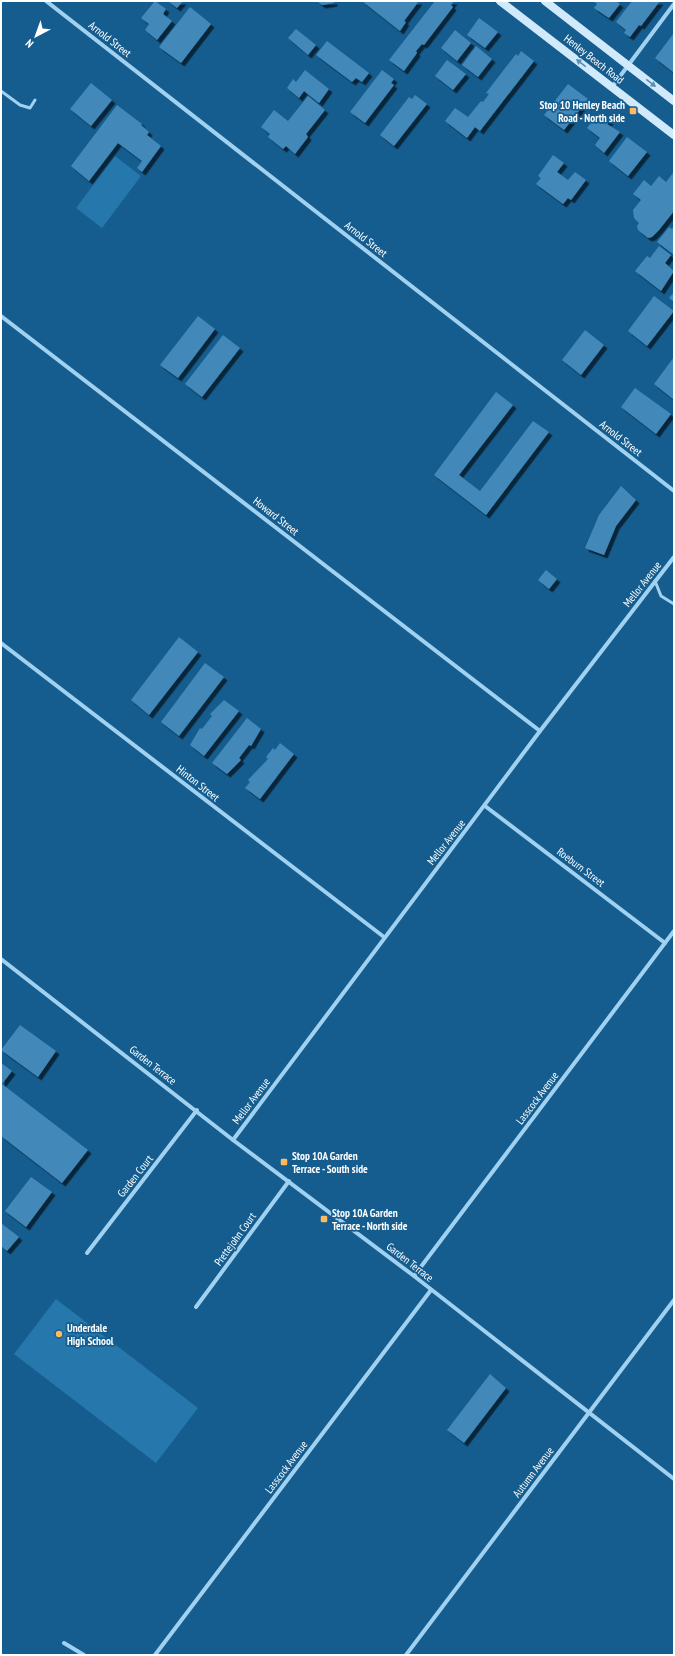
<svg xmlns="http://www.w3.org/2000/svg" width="675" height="1656" viewBox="0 0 675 1656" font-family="'PT Sans Narrow',sans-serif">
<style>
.green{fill:#2577ac}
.building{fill:#4289b9;filter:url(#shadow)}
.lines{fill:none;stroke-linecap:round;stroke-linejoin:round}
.lane{stroke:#a1d1f0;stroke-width:3}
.street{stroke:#a1d1f0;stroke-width:4}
.secondary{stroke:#d0e9fb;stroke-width:8}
.oneway{fill:#568eb5}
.poi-dot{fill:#ffb961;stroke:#155d8f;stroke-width:1.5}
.labels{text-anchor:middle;stroke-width:3.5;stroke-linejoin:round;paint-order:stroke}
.street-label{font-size:11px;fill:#fff;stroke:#155d8f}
.poi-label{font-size:11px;font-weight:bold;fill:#fff;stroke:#155d8f;text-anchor:start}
</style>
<defs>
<filter id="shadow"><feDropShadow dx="3.5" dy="3.5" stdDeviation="0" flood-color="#0009"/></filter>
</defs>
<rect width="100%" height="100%" fill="#155d8f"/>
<g class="green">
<polygon points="115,156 141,176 102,228 76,208"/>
<polygon points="56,1299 198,1408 156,1463 14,1354"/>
</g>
<g class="building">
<polygon points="155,1 166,9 163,14 172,21 157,40 145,30 149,24 141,18"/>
<polygon points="168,1 183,1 177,8"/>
<polygon points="317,1 334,1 334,3 322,5"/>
<polygon points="362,1 419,1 404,21 406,22 400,31"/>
<polygon points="435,1 454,1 451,5 453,7 424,45 422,44 416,51 417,53 404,71 389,60"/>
<polygon points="593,1 616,1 620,4 609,18 594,8 597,4"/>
<polygon points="632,1 660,1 641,26 639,25 630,37 624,33 626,30 616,22"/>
<polygon points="190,7 211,24 181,63 159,47"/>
<polygon points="479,18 498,32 485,48 467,35"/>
<polygon points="296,29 316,45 308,55 288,38"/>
<polygon points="455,30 471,43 457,61 441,48"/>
<polygon points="674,33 674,70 673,72 655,58"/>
<polygon points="327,41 369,73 362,82 356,78 352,82 316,55"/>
<polygon points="476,46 492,59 478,77 462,65"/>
<polygon points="521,51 534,61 480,131 475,127 467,138 445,121 455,108 468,117 481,101 483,102 489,94 486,93 516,54 518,56"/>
<polygon points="447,60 466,74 453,90 435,76"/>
<polygon points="305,70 329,89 319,103 304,91 299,98 287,88 293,79 296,82"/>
<polygon points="382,70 394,79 391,83 394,85 365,123 350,112"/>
<polygon points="91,83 112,100 91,126 70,109"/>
<polygon points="568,84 588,99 564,130 544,115"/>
<polygon points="415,95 427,104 394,146 380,135 409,97 412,99"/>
<polygon points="308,96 325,110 306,134 308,137 295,154 286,146 283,149 268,137 270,134 261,127 274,110 288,121"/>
<polygon points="117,105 142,124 141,125 149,132 147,135 161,146 142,172 137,168 142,161 118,143 89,181 71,166"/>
<polygon points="599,113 610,121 607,124 620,132 604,153 595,145 600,138 587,128"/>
<polygon points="627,137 647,152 628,176 609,161"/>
<polygon points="553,155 564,163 557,172 568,180 575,172 586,180 571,200 568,198 563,204 536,184 541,178 538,176"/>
<polygon points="673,173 674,211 659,230 652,237 648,238 638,230 637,226 639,223 634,218 633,210 641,200 633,194 644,180 651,186 659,176 666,182"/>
<polygon points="674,226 674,255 657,242 669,227 672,229"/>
<polygon points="659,246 671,255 665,263 674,271 661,291 635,271 647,256 650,258"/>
<polygon points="674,292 674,302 669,298"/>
<polygon points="654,296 674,311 647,346 628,331"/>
<polygon points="198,316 215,329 178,378 160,365"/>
<polygon points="585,330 604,345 581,375 562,360"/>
<polygon points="223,335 240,348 202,397 185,384"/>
<polygon points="674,357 674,398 673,399 654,384"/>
<polygon points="635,388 671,414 656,434 621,407"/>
<polygon points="496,392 513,405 459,475 480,491 533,421 549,432 486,515 434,475"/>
<polygon points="621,486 636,500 616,526 604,555 585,548 599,515"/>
<polygon points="546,570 557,579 549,589 538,580"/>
<polygon points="179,637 198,652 149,715 131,700"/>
<polygon points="205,663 224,677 179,736 161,722"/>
<polygon points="224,700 239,711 204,756 190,745 200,728 202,729 212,716 210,714"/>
<polygon points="247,718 261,729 251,746 249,745 239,758 241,760 227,774 212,763"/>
<polygon points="280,743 294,754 260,799 245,788 250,782 248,780 268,759 266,757 273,748 275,750"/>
<polygon points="20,1025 56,1051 38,1077 1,1050"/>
<polygon points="1,1063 12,1071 2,1084 88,1150 62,1183 1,1136"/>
<polygon points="31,1177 52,1192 26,1227 5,1211"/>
<polygon points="1,1223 19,1237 7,1251 1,1246"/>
<polygon points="490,1374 506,1388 464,1443 447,1430"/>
</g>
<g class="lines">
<g class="lane">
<polyline points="1,91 20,105 30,108 35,100"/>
<polyline points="655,581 661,596 674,604"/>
</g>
<g class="street">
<polyline points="46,1 674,491"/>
<polyline points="612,87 674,4"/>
<polyline points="1,316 540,731"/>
<polyline points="1,643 384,937"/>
<polyline points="485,806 665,943"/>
<polyline points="1,959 233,1140 414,1276 674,1479"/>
<polyline points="233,1140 540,731 674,557"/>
<polyline points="87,1253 197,1110"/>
<polyline points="414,1276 674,931"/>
<polyline points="196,1307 289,1181"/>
<polyline points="64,1643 84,1655"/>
<polyline points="155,1655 431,1290"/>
<polyline points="406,1655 674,1300"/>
</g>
<g class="secondary">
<polyline points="500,1 674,135"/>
<polyline points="545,1 674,101"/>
</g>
</g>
<defs><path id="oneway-solid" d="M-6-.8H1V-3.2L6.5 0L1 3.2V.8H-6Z"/></defs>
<g class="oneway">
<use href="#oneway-solid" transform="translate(581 63) rotate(-142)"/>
<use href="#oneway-solid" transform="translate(651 83) rotate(38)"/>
</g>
<g class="poi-dot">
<rect x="629" y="107" width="8" height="8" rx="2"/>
<rect x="280" y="1158" width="8" height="8" rx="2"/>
<rect x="320" y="1215" width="8" height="8" rx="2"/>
<circle cx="59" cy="1334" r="4"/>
</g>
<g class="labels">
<g class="street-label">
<text transform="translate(110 39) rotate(38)" y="4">Arnold Street</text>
<text transform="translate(594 59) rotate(38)" y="4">Henley Beach Road</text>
<text transform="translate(366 239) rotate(38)" y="4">Arnold Street</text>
<text transform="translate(621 438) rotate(38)" y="4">Arnold Street</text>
<text transform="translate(276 516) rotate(38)" y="4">Howard Street</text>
<text transform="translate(642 584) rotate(-52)" y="4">Mellor Avenue</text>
<text transform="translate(198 783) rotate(38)" y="4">Hinton Street</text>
<text transform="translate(446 842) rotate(-52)" y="4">Mellor Avenue</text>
<text transform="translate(581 867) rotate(37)" y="4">Roeburn Street</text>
<text transform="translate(153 1065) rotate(38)" y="4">Garden Terrace</text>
<text transform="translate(537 1098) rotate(-53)" y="4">Lasscock Avenue</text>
<text transform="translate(251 1101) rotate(-53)" y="4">Mellor Avenue</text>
<text transform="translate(135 1176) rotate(-52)" y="4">Garden Court</text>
<text transform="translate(235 1239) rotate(-54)" y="4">Prettejohn Court</text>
<text transform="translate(410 1262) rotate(38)" y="4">Garden Terrace</text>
<text transform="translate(286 1467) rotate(-53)" y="4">Lasscock Avenue</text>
<text transform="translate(533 1472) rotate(-53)" y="4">Autumn Avenue</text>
</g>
<g class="poi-label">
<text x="625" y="109" text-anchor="end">Stop 10 Henley Beach<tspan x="625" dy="13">Road - North side</tspan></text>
<text x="292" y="1160">Stop 10A Garden<tspan x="292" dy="13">Terrace - South side</tspan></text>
<text x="332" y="1217">Stop 10A Garden<tspan x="332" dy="13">Terrace - North side</tspan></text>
<text x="67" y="1332">Underdale<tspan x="67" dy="13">High School</tspan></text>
</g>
</g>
<rect width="675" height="1656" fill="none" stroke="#ffffff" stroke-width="4"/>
<g transform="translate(36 36) rotate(221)" stroke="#155d8f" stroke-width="3" paint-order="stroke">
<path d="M0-3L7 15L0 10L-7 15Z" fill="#ffffff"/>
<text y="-6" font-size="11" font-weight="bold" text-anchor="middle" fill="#ffffff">N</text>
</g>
</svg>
